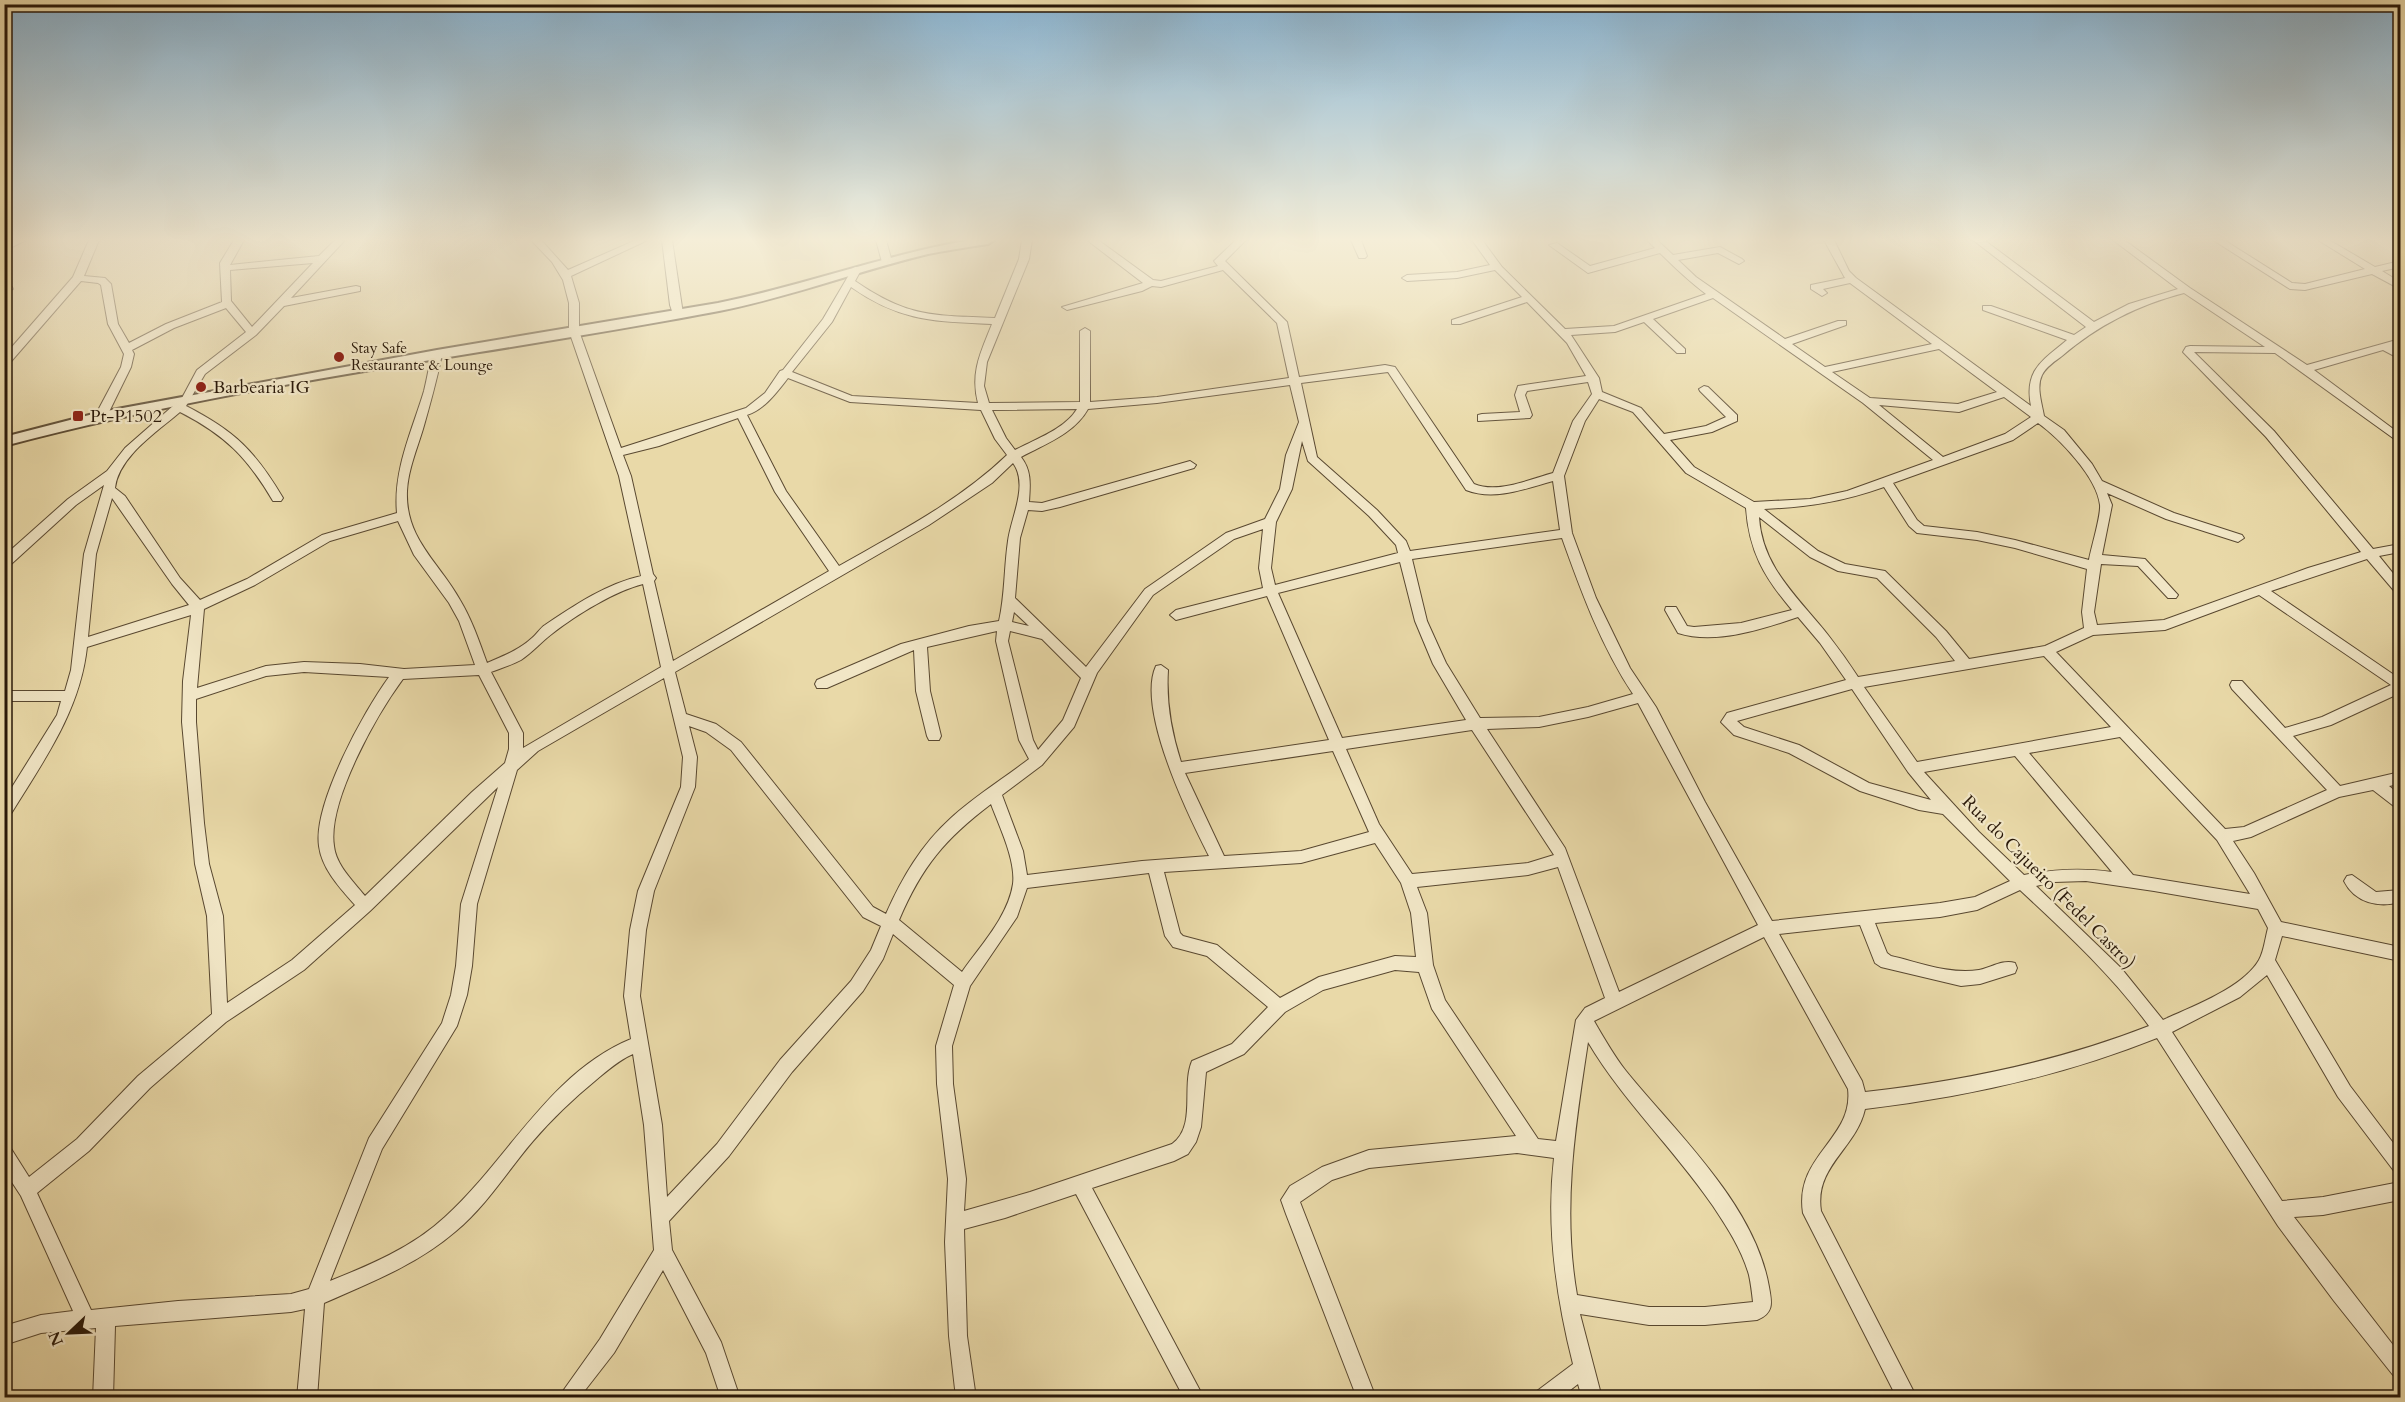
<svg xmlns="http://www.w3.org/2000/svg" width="2405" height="1402" viewBox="0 0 2405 1402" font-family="Cardo,serif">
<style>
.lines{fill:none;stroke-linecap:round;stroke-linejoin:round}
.minor-casing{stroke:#594830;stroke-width:2}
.tertiary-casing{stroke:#594830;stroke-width:4}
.minor{fill:#f1e6c6;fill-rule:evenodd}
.tertiary{fill:#f1e6c6;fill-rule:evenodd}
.poi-dot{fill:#8f2418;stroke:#f1e6c6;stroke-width:2}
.labels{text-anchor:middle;stroke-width:4.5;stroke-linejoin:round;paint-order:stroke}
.far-poi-label{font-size:15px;fill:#291808;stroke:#f1e6c6;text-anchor:start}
.poi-label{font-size:18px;fill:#291808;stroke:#f1e6c6;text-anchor:start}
.street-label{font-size:18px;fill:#291808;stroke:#f1e6c6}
</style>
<rect width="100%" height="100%" fill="#e9d9a8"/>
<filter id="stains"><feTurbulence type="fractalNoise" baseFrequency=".00333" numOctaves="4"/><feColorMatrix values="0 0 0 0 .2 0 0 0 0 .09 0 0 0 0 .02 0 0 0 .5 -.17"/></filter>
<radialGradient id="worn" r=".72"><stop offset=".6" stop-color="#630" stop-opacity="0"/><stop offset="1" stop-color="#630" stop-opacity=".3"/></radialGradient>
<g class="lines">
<defs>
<g id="minor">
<polygon points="14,240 26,240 4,251 4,244"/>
<path d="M89,240h10l-15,36 21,2 6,6 7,40 11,19 37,-19 56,-22 -2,-39 14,-23h10l-14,25 89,-9 16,-16h10l-54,58 65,-12 4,1v4l-76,15 -28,29 -51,39 -19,32c49,25 69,45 97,92l-2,3h-8c-26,-44 -48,-66 -93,-89 -23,20 -61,44 -65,76l10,8 55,82 20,22 47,-21 75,-44 75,-22c-4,-43 15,-82 27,-122 3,-12 5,-25 8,-37l1,-2h8l1,2c-5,26 -12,50 -19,75 -6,20 -15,41 -16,62 -2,48 32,71 53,109 12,20 19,41 27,63 16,-7 32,-13 45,-25 5,-4 8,-10 13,-13 30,-20 61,-41 96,-49l-22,-100 -50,-145v-28l-6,-23 -11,-18 -21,-22h10l27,30 68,-30h12l-77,36 8,27v28l42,117 125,-40 19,-15 15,-22 3,-1 40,-51 30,-51 3,-1 5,3 -6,11c54,37 77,34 140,37l24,-59 3,-19h10l-3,19 -42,103 -3,24 5,17 91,-1v-71l5,-3 5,3v71l67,-5 132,-19 -12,-55 -54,-53 -62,17 -9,-1 -10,5 -75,19 -5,-3 81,-24 -56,-43h11l55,40 8,1 57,-15 -4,-5 22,-21h10l-21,21 62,61 12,55 86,-12 10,2 79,117c24,10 56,-5 79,-11l20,-52 19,-27 -4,-12 -61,9 -2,4 7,20 -2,3 -52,3v-6l4,-1 38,-2 -5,-17 3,-9 68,-10 -19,-33 -40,-41 -67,22h-8v-4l70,-23 -27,-27 -38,8 -50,3 -5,-3 5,-3 50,-3 33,-7 -18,-25h10l20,27 63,62 49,-3 92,-32c-17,-13 -33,-28 -46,-41l-72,20 -39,-28 8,-2 33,23 65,-18 -8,-8h10l16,15 47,-8 22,12 2,2 -5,3 -21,-11 -40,7 18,17 89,62 53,-18h8v4l-54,19 33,23 107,-23 -82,-61 -27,6 4,4 -5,3 -11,-7v-4l34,-7 -21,-38h10l15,31 7,7 175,128c-7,-36 11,-45 36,-66l-84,-30v-4h8l83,29 12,-8 -113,-87h11l110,82 35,-18 49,-15 -65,-49h11l66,48 117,77 93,-26v6l-7,2 7,5v7l-17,-9 -69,20 86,64v9l-125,-90 -81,-1 80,79 99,118 27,-5v8l-21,4 21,26v12l-4,-1 -29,-34 -96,32 129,88v14l-69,32 -38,11 47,50 60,-14v12l-11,2 11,9v14l-5,-2 -22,-17 -34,7 -88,40 -18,4 21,32 27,49 119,25v14l-118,-25 -7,24 75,126 50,66v21l-6,-2 -56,-74 -71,-122 -27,22 -68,35 110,169 41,-4 77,-15v18l-77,15 -29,2 106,137v23l-7,-2 -59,-74 -56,-75 -121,-188c-95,38 -191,59 -292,71 -9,40 -51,57 -44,102l96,187h-20l-94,-185c-9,-58 51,-74 45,-124l-84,-152 -170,84c10,17 20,35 32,50 51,63 129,134 143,216 3,16 5,26 -12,33l-52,5h-56l-69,-11 22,84h-20l-4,-14 -18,14h-25l2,-7 36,-27c-17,-67 -27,-137 -19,-206l-37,-5 -148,15 -37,12 -32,22 76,196h-19l-71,-184 -5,-14 9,-14 32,-19 47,-17 147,-14 -84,-127 -13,-37 -24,-2 -72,20 -38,22 -41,42 -38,18 -5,55 -5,15 -8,12 -14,7 -82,27 112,210h-20l-108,-204 -71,24 -41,11 3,107 9,62h-20l-7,-62 -4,-94 3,-63 -11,-95 -1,-38 18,-61 -61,-51 -10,25 -20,32 -71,81 -63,84 -60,65 3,29 49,92 19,56h-19l-15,-45 -43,-83 -49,83 -35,45h-21l42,-59 54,-89 -10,-125 -11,-71c-14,6 -25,16 -37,26 -22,18 -44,39 -63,61 -25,29 -46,64 -77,90 -38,33 -86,52 -132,72l-7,95h-20l8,-89 -14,3 -176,14 -2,72h-20l3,-70 -55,5 -37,12v-19l37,-11 32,-4 -52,-115 -17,-26v-25l6,2 19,30 48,-38 61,-63 74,-62 -5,-98 -12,-52 -13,-142 1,-41 8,-66 -104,32c-7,65 -45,116 -78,170l-5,2v-19l53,-85 4,-14h-57v-10h61l6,-21 13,-116 20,-69 -28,20 -68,62 -4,1v-12l64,-57 39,-28 18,-23 57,-50 15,-28 49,-38 -20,-24 -52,20 -42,22 2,4 -3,13 -24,49 -6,4 -4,-1 -2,-3 26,-49 3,-13 -16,-30 -7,-39 -3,-2 -17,-2 -73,84 -4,1v-10l69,-79zM313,263l-61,64 -21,-26 -1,-31zM851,287c50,35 83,34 141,37 -11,28 -22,48 -14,79l-126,-7 -60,-24 40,-50zM2184,293l81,54 -75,-1 -4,1 -3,5 83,85 95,115 -53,16 -144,52 -67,5 -3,-13 7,-48 37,2 30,32h8l2,-3 -33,-36 -43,-4 10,-50 -5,-12 59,26 72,23 6,-4 -2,-3 -68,-22 -72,-32 -10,-17 -28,-34 -20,-14c-2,-12 -8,-29 -2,-41 4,-8 13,-14 20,-19 36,-31 76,-51 122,-63zM1713,298l150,105 70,57 -86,31 -37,8 -56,3 -60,-35 -24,-27 42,-8 25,-11v-6l-29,-28 -4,-1 -5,3 1,2 26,26 -20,9 -42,8 -23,-26 -39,-16 -3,-14 -28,-43 44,-3 29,-10 33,31h8v-4l-32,-30zM1939,349l58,43 -39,12 -88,-6 -38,-26zM1388,372l78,118c28,11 59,-1 87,-9l7,49 -150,21 -4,-10 -29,-31 -60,-53 -16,-74zM788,378l62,24 131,8 14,29 12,16c-49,47 -110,78 -168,111l-53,-75 -39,-76c18,-6 30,-23 41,-37zM1290,385l9,37 -13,33 -6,34 -15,30 -39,14 -81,56 -59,78 -71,-69 5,-60 8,-28 14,1 18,-4 134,-39 2,-3 -6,-4 -148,42 -13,-1c1,-17 3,-31 -8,-45 24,-13 53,-23 67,-48l69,-6zM2004,397l27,20 -26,17 -62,23 -64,-52 80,7zM1599,399l34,13 53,61 60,35c3,43 18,69 46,102l-51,13 -47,4 -7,-1 -11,-19h-10l-1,3 13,23c37,12 85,-4 120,-16l22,26 26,37 -119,33 -6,9 13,13 55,18 71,38 59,19 24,4 67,67 -35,16 -35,6 -168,18 -67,-119 -49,-95 -26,-39 -34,-70 -24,-65 -8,-57 21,-55zM1077,409c-12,20 -41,30 -62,41l-9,-12 -14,-28zM738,418l37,74 54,79 -156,90 -19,-80 2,-3 -3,-4 -22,-98 -8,-21 36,-9zM2038,423c21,15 59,54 62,82 1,11 -9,43 -11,55l-74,-20 -38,-8 -53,-6 -7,-6 -24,-37 120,-43zM1302,441l6,20 61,55 27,29 2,8 -123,32 -4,-17 5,-46 16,-33zM1013,463c16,22 -2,54 -5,78 -4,27 -3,54 -9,80l-30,5 -68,18 -84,36 -2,4 2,4h10l87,-38 2,41 11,45 2,4h10l2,-4 -11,-45 -3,-44 70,-16 -1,10 23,99 10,19c-26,20 -54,37 -78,59 -30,27 -49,60 -65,96l-13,-7 -132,-165 -25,-18 -30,-10 -11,-42 254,-147 63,-42zM1884,487l25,39 8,7 60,7 38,8 72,21 -5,43 2,16 -39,18 -76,13 -23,-28 -61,-60 -40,-7 -27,-13 -54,-42c45,-2 77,-7 120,-22zM112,498l60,86 17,21 -101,32 8,-83zM1759,517l51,40 28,14 39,7 59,59 19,24 -97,16c-9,-14 -19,-28 -30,-42 -29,-37 -66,-67 -69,-118zM398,521l16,34 35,48 10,18 16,44 -71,4 -44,-5 -56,-2 -38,4 -69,22 7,-79 51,-24 75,-44zM1263,529l-4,39 4,20 -87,22 -6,5 6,5 91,-24 62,144 -148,22c-10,-31 -15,-60 -13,-92l-7,-5 -5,1c-20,43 33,151 53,190l-67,5 -115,14 -4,-24 -21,-56 40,-30 32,-38 23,-54 56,-78 81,-56zM1562,538c19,53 39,108 71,156l-45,13 -49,10 -59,1 -34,-55 -19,-42 -15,-62zM1400,562l15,59 18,43 33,56 -124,18 -64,-145zM643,584l18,83 -138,81v-15l-32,-61c10,-4 21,-7 30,-12 12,-8 21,-19 32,-27 23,-18 62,-42 90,-49zM2259,595l132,90 -69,32 -37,11 -43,-47h-10l-2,4 2,4 95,101 -83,37 -19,2 -169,-177 37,-17 72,-5zM1014,612l15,14 -17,-4zM1010,631l32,8 39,39 -18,42 -25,30 -5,-10 -25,-99zM2044,656l67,71 -194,35 -53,-75zM304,672l85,5c-25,34 -76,127 -70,169 3,23 21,42 36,59l-63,55 -65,43 -4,-87 -14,-52 -5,-41 -8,-101v-23l70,-23zM479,675l30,58v16l-4,14 -33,29 -107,104c-12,-15 -29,-31 -31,-50 -7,-44 43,-132 69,-167zM664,678l19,79 -2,30 -43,104 -8,39 -6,66 7,43c-82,34 -123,121 -186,178 -32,30 -75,48 -115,64l52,-132 75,-123 10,-31 5,-29 5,-62 40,-134 21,-19zM1852,689l56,83 23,28 -62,-17 -70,-38 -55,-18 -7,-6zM1638,703l120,222 -139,67 -54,-144 -78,-119 52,-2 49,-10zM689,726l17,6 25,18 132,167 18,9 -10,24 -20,31 -71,79 -63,84 -50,53 -5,-72 -22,-129 6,-66 8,-39 41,-104 2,-30zM1472,730l82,125 -26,8 -116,11 -33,-50 -33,-75zM2120,737l97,103 33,54 -117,-19 -104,-122zM1333,751l36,81 -68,19 -77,5 -39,-83zM2015,756l97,116c-30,-4 -57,-3 -88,3l-45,-43 -55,-60zM498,787l-37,117 -5,62 -5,29 -9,28 -73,115 -60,151 -18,5 -113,7 -87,9 -54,-117 52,-42 61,-63 76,-66 78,-52 66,-59zM991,804c8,22 25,56 22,80 -5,33 -33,62 -51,88l-63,-52c23,-54 46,-81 92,-116zM1375,843l26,40 10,30 5,44 -21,-1 -76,21 -39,21 -63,-53 -34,-9 -3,-3 -16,-61 137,-9zM1558,867l47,131 -20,10 -9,12 -20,121 -18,-2 -93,-139 -12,-35 -6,-52 -10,-26 111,-12zM1149,873l16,63 8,11 34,9 61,51 -36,37 -40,17c-11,26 5,65 -20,83l-142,48 -66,19 2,-32 -13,-95 -1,-38 18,-60 47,-69 10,-29zM2086,881l68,10 104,18 10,19c-3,11 -4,23 -9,32 -16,28 -68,47 -96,60l-42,-52 -85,-82 18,-4zM2020,890c46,43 92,85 129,136 -92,36 -187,55 -284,66l-3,-11 -83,-147 81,-9 15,38 6,4 80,19 19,-2 35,-11 2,-5 -2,-5c-12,-4 -25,5 -36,7 -29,5 -61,-8 -88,-14l-4,-3 -12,-30 65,-6 37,-7zM1588,1042c35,59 86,107 125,164 14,21 29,44 36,69 2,9 3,18 4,27l-48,5h-56l-72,-12c-15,-86 -2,-168 11,-253z"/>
<polygon points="662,240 672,240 683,314 678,317 673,314 670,305"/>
<polygon points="876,240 886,240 892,262 890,264 882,262"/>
<polygon points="1351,240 1361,240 1367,256 1365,258 1359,258"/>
<polygon points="2213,240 2224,240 2292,283 2305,284 2365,269 2318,240 2329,240 2375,267 2400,261 2400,267 2382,271 2400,282 2400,289 2372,274 2305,290 2290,289"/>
<polygon points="4,286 12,287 13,289 4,292"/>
<path d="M2352,875l24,17 24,-2v12c-21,6 -45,1 -56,-21l3,-5z"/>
</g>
<path id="tertiary" d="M970,240h24l-6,4c-20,3 -40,6 -60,10 -70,17 -138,43 -209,57 -238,45 -480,72 -715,135v-9l97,-25 336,-62 281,-47c85,-17 166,-48 252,-63z"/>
</defs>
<use href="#minor" class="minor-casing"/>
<use href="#tertiary" class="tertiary-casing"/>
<use href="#minor" class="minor"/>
<use href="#tertiary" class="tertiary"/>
</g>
<linearGradient id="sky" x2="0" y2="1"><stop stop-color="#8ab5d3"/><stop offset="0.55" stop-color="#f5eed8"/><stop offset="1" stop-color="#f5eed8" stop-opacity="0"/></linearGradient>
<rect width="2405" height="436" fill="url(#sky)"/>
<g class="poi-dot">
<circle cx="339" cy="357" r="6"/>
<circle cx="201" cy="387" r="6"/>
<rect x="72" y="410" width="12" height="12" rx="3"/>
</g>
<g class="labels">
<g class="far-poi-label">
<text x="351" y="353">Stay Safe<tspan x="351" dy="17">Restaurante &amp; Lounge</tspan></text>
</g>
<g class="poi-label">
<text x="213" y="393">Barbearia IG</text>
<text x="90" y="422">Pt-P1502</text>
</g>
<g class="street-label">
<text transform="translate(2049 882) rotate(45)" y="6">Rua do Cajueiro (Fedel Castro)</text>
</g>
</g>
<rect width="2405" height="1402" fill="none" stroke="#e9d9a8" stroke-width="24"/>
<rect x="6" y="6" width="2393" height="1390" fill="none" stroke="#291808" stroke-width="3"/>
<rect x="12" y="12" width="2381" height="1378" fill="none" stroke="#291808" stroke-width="1.5"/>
<g transform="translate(69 1333) rotate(247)" stroke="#f1e6c6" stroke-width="4.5" paint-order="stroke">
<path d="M0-4.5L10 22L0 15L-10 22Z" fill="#291808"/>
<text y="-9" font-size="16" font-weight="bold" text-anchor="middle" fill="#291808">N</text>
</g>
<rect width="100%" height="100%" filter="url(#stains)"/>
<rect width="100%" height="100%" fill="url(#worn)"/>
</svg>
